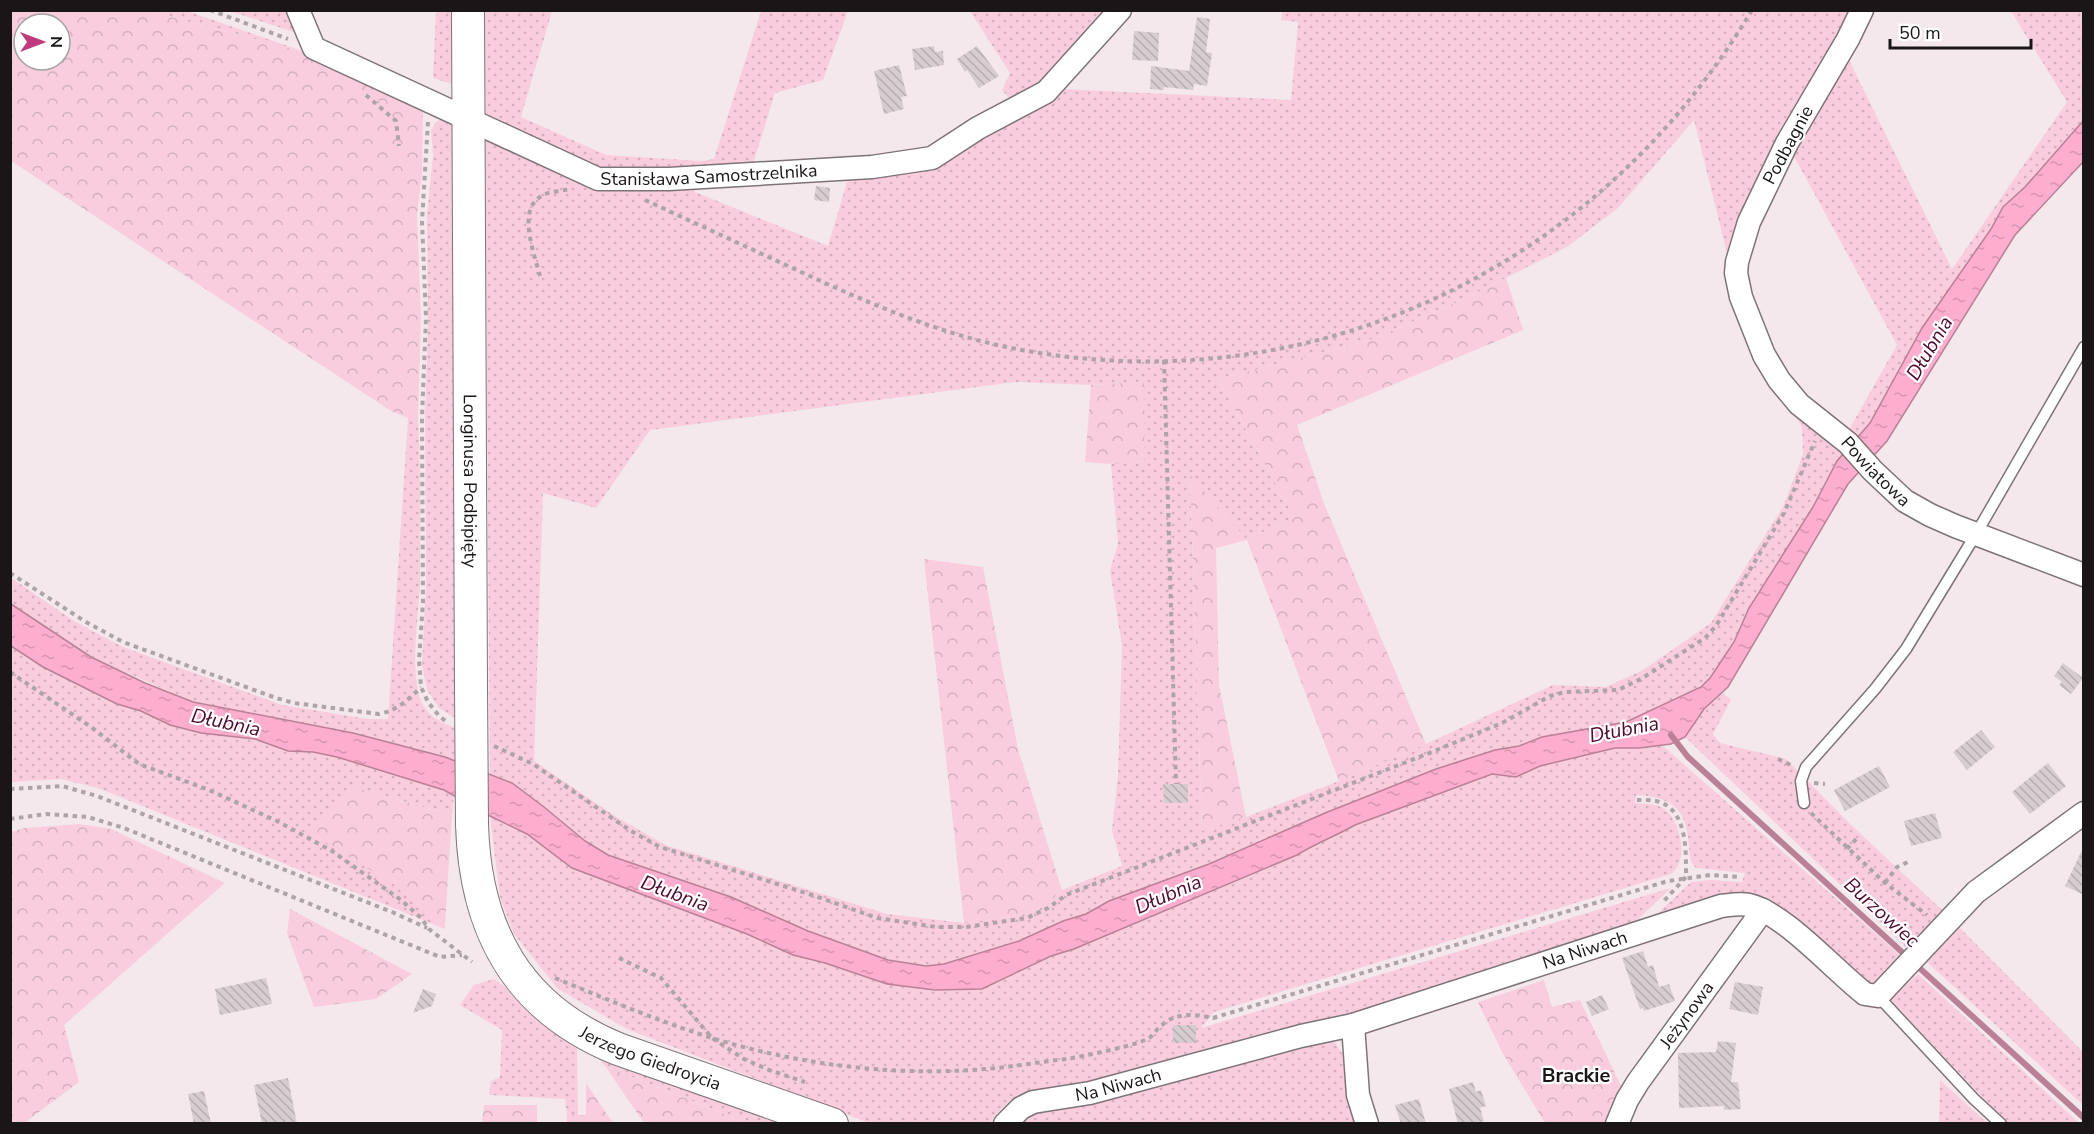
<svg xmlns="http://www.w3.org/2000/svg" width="2094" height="1134" viewBox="0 0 2094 1134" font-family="'Nunito Sans',sans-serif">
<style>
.grass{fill:url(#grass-dots);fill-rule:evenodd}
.forest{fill:url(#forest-crowns);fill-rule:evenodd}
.water{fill:url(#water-ripples);stroke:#b98096;stroke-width:1.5}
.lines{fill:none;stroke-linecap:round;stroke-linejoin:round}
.stream{stroke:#b98096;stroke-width:6}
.building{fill:url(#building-back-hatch)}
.lane-casing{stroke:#7e7477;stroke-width:13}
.street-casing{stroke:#7e7477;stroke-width:25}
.secondary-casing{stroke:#7e7477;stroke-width:34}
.path{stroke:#ada4a7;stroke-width:4;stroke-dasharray:4.5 4.5;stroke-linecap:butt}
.lane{stroke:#fff;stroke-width:10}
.street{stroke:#fff;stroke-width:22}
.secondary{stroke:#fff;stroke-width:32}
.secondary-bridge-casing{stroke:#7e7477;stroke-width:34;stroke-linecap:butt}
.secondary-bridge{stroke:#fff;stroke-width:32}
.labels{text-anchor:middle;stroke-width:4.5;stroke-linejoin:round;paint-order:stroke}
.street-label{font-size:18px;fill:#1a1617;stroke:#fff}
.water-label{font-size:20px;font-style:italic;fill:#4f0b2f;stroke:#fff}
.neighbourhood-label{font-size:20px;font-weight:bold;fill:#1a1617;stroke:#fff}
</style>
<defs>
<pattern id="grass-dots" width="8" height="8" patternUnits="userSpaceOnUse" patternTransform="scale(1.5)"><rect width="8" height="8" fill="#f9cdde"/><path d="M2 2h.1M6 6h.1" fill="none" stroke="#d5afbe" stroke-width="1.8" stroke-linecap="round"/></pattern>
<pattern id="forest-crowns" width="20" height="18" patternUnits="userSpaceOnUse" patternTransform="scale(1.5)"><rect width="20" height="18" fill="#f9cdde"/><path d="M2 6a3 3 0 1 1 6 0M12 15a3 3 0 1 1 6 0" fill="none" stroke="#d5afbe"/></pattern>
<pattern id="water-ripples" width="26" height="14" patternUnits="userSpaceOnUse" patternTransform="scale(1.5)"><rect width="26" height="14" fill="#fdadcd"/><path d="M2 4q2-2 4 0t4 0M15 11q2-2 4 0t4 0" fill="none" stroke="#d894af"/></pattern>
<pattern id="building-back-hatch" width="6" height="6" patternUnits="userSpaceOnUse" patternTransform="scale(1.5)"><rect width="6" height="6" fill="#d7ccd0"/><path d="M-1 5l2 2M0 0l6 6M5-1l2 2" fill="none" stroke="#b8aeb2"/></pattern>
</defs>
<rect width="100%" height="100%" fill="#f4e8ec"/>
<g class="grass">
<polygon points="148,11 187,11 308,53"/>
<polygon points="230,11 283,11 288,12 303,35"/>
<polygon points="436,11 455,11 455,85 433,78"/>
<polygon points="479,11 552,11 521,117 606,155 702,161 714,159 761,11 848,11 823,80 775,93 753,164 597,174 484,118"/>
<polygon points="970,11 1110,11 1040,88 1014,103 1002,90 1010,73"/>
<path d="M1282,11h572l-123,266 -4,-24 -33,-133 -76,88 -51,39 -105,53 -92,40 -152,39 76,138 -47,23 -57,-64 12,354 44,-13 93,-36 87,-37 127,-59 53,2 37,-17 68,-47 73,-118 19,-51 -1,-27 -34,-54 80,77 -11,11 -24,46 -64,101 -15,34 -24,36 -15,12 -47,23 -28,11 -72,12 -29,10 -48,11 -146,56 -116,51 -100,37 -28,15 -18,5 -44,20 -75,23 -18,2 -30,-3 -16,-5 -72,-27 -77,-34 -123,-42 -23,-14 -41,-34 -32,-24 -22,-8 -5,-636 114,48 94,-3 2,8 133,54 21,-71 54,-6 158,-80 230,11 7,-78 -17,-2zM1015,382l76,3 53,-3v79l-33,3 7,80 -8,26 12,76 -4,129 -6,55 10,36 -60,24 -15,14 -22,10 -61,9 -77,-9 -222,-69 -50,-29 -81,-55 9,-268 53,15 54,-78z"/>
<polygon points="2011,11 2083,11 2083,121 2025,187 2003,207 1991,229 1922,328 1871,423 1855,442 1846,435 1897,345 1790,149 1847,56 1952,269 2067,102"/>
<polygon points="439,120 444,120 451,124 456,137 455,718 439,708 427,690 422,665 426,585 425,416 428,327 427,215 433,155 431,131 434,125"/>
<path d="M408,418h10c3,54 2,110 2,165 -1,32 -12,94 3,122 8,13 19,18 33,23v33l-103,-28 -160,-31 -102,-45 -80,-53 -1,-27 64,44 49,26 159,58 86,14h20z"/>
<polygon points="11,646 29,659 117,704 141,711 170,725 201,733 255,739 288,751 313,752 337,757 444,790 454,794 452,815 356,788 310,832 409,893 432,917 445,925 445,929 98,788 61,779 11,782"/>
<polygon points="1723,693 1731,700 1713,734 1720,743 1786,759 1849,823 1942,910 1909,950 1685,737 1704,709"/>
<path d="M1647,746h16l238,210 -26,30 -14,-5 -92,-75 -111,11 1,-5 32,-30 20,-2 31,2 3,-9 -49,-5c-7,-7 -6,-12 -7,-22 -2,-37 -17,-49 -53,-51l-1,8c11,1 23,0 32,8 14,13 22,51 4,63l-457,138 -13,16 470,-140 -40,38 -290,94 -270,68c-36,1 -60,3 -81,35h-121l-242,-94 -69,-40 -44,-55 -14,-37 -10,-81 37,18 45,34 175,66 63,26 172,29 69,-33 23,-7 223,-94c19,-12 39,-19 58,-30l137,-52 24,4 24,-11 75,-18z"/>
<polygon points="1957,925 2083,1052 2083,1105 1927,962"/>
<polygon points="1918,974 2079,1123 2009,1123 1994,1110 1890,999"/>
<polygon points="494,979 511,991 577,1049 578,1116 567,1115 565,1099 489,1095 491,1081 500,1077 502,1030 460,1005 474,985"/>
<polygon points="1333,1040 1346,1059 1359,1124 1017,1124 1019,1121 1040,1111 1200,1075"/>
<polygon points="598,1058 784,1123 747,1123 605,1066"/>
<polygon points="1940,1080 1987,1123 1939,1123"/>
</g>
<g class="forest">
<path d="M10,11h138l160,42 115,57 -1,64 -5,41 4,101 -3,102h-10l-17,-7 -380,-250zM24,24h36v36h-36z"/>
<polygon points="1506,278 1523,330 1297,425 1325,506 1426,744 1339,781 1247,540 1216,548 1219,685 1246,817 1202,831 1190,475 1247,540 1294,517 1218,379 1370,340 1462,300"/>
<polygon points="1144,382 1144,461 1111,464 1085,462 1091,385"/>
<polygon points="924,559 983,567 1018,749 1062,890 1047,904 1025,914 964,923"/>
<polygon points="356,788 452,815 445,925 432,917 408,893 309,832"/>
<polygon points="79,824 111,829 225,883 64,1025 79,1082 27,1121 29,1123 11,1123 11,832 25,828"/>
<polygon points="290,909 412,974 376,999 314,1007 287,933"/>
<polygon points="1544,980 1552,1007 1580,1000 1622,1088 1611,1123 1545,1123 1502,1052 1478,1002"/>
<polygon points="605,1066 747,1123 644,1123"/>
<polygon points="586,1083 613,1123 567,1123 567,1115 586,1115"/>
<polygon points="484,1105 537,1105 537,1123 482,1123"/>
</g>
<path class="water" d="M2083,121v41l-68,73 -128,206 -39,43 -120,203 -24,22 -19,28 -14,7 -32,4h-24l-75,18 -24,11 -24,-3 -137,51c-19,11 -39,18 -58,30l-223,94 -23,7 -69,33 -47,1 -48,-6 -62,-21 -32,-8 -46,-21 -175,-66 -45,-34 -37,-18 -46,-26 -107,-33 -24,-5 -25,-1 -33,-12 -54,-6 -31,-8 -29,-14 -24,-7 -74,-37 -32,-21v-42l80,53 54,26 48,19 160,31 92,24 67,26 32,24 41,34 23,14 123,42 77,34 80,29 38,6 18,-2 75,-23 44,-20 23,-7 23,-13 100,-37 116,-51 111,-44 59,-19 24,-4 23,-9 84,-15 75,-35 9,-9 24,-36 15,-34 64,-101 24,-46 33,-38 52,-95 69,-99 12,-22 22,-20z"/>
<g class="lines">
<polyline class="stream" points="1671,735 1688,757 2084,1118"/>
</g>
<g class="building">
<polygon points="1197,17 1210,19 1206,52 1212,53 1207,86 1194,84 1193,90 1164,87 1164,90 1150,89 1151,66 1189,71"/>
<polygon points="1134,31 1159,33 1158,61 1132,60"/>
<polygon points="934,46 935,52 943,51 944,65 915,70 912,49"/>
<polygon points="977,46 999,76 979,88 967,70 965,72 957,59"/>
<polygon points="899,65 907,96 901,97 904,109 884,114 874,71"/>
<polygon points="816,186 830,188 829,202 814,200"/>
<polygon points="2063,663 2083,678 2071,694 2059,685 2062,682 2054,676"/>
<polygon points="1981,730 1995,747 1967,770 1953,752"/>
<polygon points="2048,763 2066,786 2030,814 2012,792"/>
<polygon points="1879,766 1890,787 1845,811 1834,790"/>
<polygon points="1163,784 1188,784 1188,803 1164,803"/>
<polygon points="1935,813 1942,838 1911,846 1904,821"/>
<polygon points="2084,846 2084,895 2065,886"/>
<polygon points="1643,951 1648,967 1653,965 1659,987 1669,984 1675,1001 1644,1011 1643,1008 1640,1009 1622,958"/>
<polygon points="266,978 272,1004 220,1015 215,989"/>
<polygon points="1735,982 1763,987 1758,1015 1729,1009"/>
<polygon points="423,989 436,994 432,1006 413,1013"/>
<polygon points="1602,995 1609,1009 1592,1016 1586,1002"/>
<rect x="1173" y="1025" width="23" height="18"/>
<polygon points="1718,1041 1736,1043 1731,1082 1738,1082 1741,1109 1724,1110 1724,1106 1679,1108 1678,1053 1716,1052"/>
<polygon points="288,1078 297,1124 262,1124 254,1085"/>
<polygon points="1473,1082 1476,1092 1481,1090 1486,1106 1480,1108 1484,1121 1474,1124 1458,1124 1449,1089"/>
<polygon points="204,1091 211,1124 194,1124 188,1094"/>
<polygon points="1419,1099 1426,1124 1401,1124 1395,1105"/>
</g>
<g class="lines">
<defs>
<g id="lane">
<polyline points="1804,803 1801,781 1806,767 1875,689 1906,649 1976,534 2084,347"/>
<polyline points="1878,996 1974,1099 2001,1124"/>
</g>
<g id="street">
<path id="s1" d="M298,10l16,38 284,131h71l203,-12 60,-9 46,-30 68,-36 74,-82"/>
<path id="s2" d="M1862,10l-14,29 -61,104 -38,79 -12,40 -1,11 5,24 23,58 15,25 20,24 49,39 25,28 32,30 25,14 25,11 129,49"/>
<polyline points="1353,1025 1358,1095 1367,1124"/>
<path id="s3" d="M1005,1124l16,-16 12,-6 57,-9 211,-57 52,-11 368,-119c9,-1 19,-3 28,-1 35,8 85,65 116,89l13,2 98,-104 108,-79"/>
<path id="s4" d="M1617,1124l10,-24 11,-18 125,-172"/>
</g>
<g id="secondary">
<path id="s5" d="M468,10l3,677"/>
<path id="s6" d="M472,824c3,106 45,184 146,225l214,75"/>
</g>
</defs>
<use href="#lane" class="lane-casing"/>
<use href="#street" class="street-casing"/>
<use href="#secondary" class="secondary-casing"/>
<g class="path">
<polyline points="210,10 288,39"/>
<polyline points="366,95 396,121 399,146"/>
<polyline points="428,122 422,221 426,318 422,417 423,602 419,660 421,687 428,702 439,716 447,722"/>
<path d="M645,200c52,24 104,48 156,72 63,29 127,57 196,73 302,66 598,-71 755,-335"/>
<path d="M540,276c-5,-20 -23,-65 0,-79 8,-6 21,-6 31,-8"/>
<polyline points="1164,360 1176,784"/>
<path d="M10,573l76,49 37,20 153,56 18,5 85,11c19,-4 29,-14 42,-27"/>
<polyline points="10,672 91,727 139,764 209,790 277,821 332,851 401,900 421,918 429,929 472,962"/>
<polyline points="494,746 533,764 631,831 660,847 809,894 877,918 936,927 966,927 1027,918 1048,908 1066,895 1427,754 1502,723 1550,696 1565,692 1618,690 1641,679 1705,638 1716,626 1784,513 1815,441"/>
<polyline points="1778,759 1793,766"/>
<polyline points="1814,783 1825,784"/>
<polyline points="10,789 62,786 97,796 392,912 427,928"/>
<path d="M1637,800c6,0 13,0 19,1 32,7 30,51 30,76l-24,26"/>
<polyline points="1811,813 1885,883 1927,915"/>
<polyline points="10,819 46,814 88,817 124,828 440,957 462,955"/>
<polyline points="1847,849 1858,837"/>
<polyline points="1885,883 1897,867 1908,862"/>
<polyline points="619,958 661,978 712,1038 744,1059 769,1070 805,1082"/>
<path d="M555,978c71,29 142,60 218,76 68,15 142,21 212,15 27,-2 54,-7 81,-10 14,-2 73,-14 83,-21 5,-3 8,-10 13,-13 15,-13 34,-11 51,-7l455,-137 42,-6 30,2"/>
</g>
<use href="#lane" class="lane"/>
<use href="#street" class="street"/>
<use href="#secondary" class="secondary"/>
<defs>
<polyline id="secondary-bridge" points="471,687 472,824"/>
</defs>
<use href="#secondary-bridge" class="secondary-bridge-casing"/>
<use href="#secondary-bridge" class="secondary-bridge"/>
</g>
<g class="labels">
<g class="street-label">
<text transform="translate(1788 145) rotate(-62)" y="6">Podbagnie</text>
<text dy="6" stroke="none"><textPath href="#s1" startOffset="465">Stanisława Samostrzelnika</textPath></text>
<text dy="6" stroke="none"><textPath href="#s2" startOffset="543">Powiatowa</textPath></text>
<text dy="6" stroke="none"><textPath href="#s5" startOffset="471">Longinusa Podbipięty</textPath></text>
<text dy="6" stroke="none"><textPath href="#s3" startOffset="609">Na Niwach</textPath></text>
<text dy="6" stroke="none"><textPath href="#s4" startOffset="130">Jeżynowa</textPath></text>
<text dy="6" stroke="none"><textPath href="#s6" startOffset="320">Jerzego Giedroycia</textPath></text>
<text dy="6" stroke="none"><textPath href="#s3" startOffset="123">Na Niwach</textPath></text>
</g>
<g class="water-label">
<text transform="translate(1929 348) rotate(-59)" y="7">Dłubnia</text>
<text transform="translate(226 722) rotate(12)" y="7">Dłubnia</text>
<text transform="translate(1624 729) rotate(-11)" y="7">Dłubnia</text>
<text transform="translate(675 893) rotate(20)" y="7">Dłubnia</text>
<text transform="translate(1168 894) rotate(-23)" y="7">Dłubnia</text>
<text transform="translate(1882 912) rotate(42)" y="7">Burzowiec</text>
</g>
<g class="neighbourhood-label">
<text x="1576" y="1082">Brackie</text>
</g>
</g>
<rect width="2094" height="1134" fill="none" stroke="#1a1617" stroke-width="24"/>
<g transform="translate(42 42) rotate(90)"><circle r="28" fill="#ffffff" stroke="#a3a2a2" stroke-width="1.5"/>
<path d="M0-4.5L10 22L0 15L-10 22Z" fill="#c03b7d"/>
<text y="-9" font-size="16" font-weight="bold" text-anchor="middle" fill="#1a1617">N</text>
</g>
<path d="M1890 39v9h141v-9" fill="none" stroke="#1a1617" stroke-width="3"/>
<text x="1899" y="39" font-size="18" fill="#1a1617" stroke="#ffffff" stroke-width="4.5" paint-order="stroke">50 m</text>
</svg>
